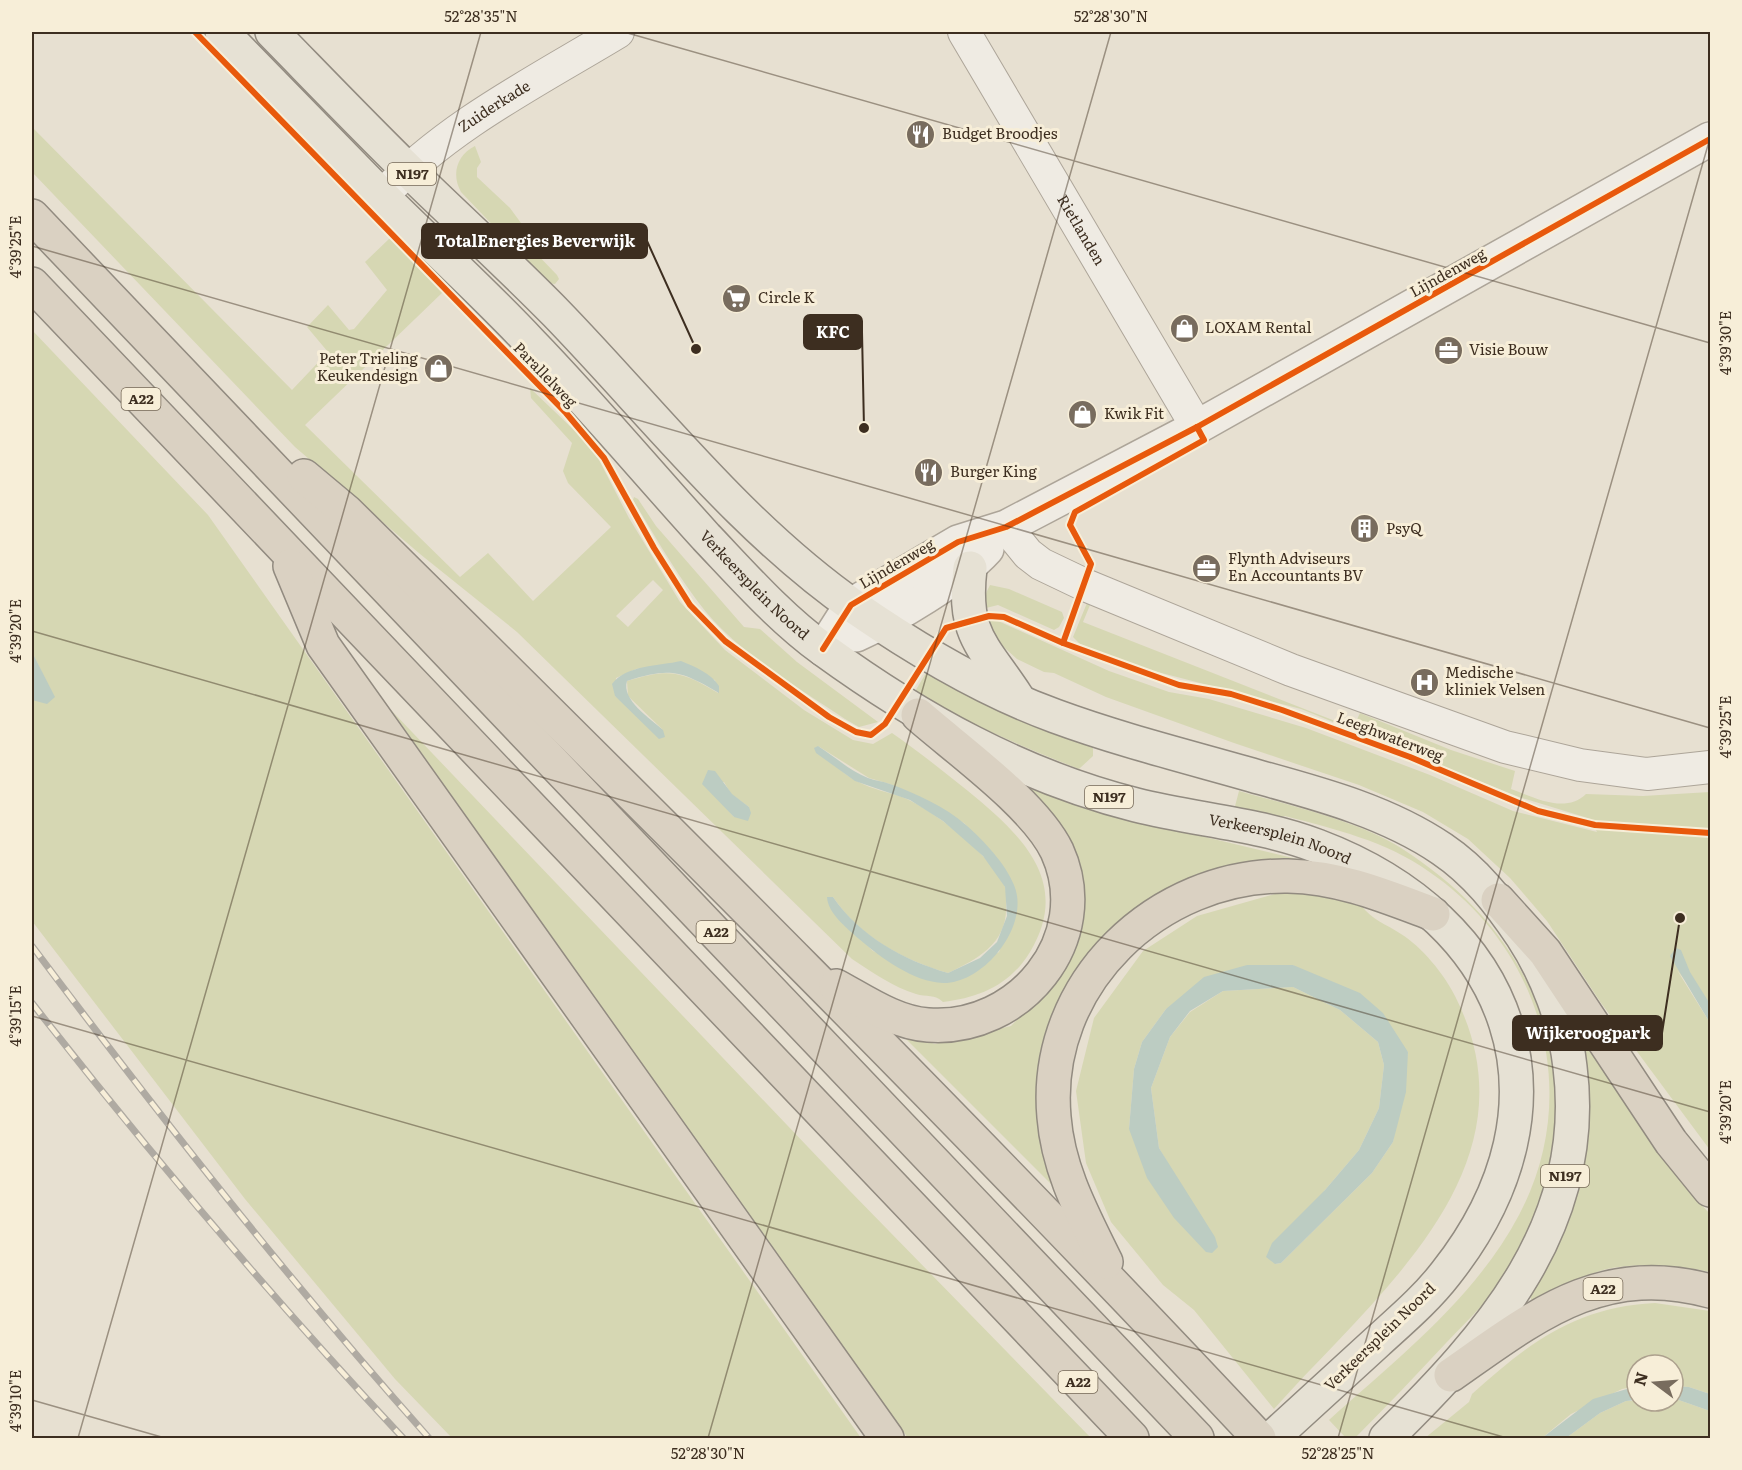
<svg xmlns="http://www.w3.org/2000/svg" width="1742" height="1470" viewBox="0 0 1742 1470" font-family="Literata,serif">
<style>
.green{fill:#d6d7b3;fill-rule:evenodd}
.water{fill:#bcccc2}
.lines{fill:none;stroke-linecap:round;stroke-linejoin:round}
.minor-casing{stroke:#ada599;stroke-width:34}
.tertiary-casing{stroke:#ada599;stroke-width:36}
.primary-casing{stroke:#928b80;stroke-width:36}
.motorway-casing{stroke:#928b80;stroke-width:36}
.minor{stroke:#efebe3;stroke-width:32}
.tertiary{stroke:#efebe3;stroke-width:33}
.primary{stroke:#e6e1d4;stroke-width:33}
.motorway{stroke:#dad1c2;stroke-width:33}
.rail-casing{stroke:#afaaa2;stroke-width:7}
.rail{stroke:#f7eed8;stroke-width:4.5;stroke-dasharray:14;stroke-linecap:butt}
.cycleway-casing{stroke:#f7eed8;stroke-width:10}
.cycleway{stroke:#e8590c;stroke-width:6}
.ticks{fill:none;stroke:#3d2e20;stroke-width:1.5;stroke-opacity:0.45}
.labels{text-anchor:middle;stroke-width:6;stroke-linejoin:round;paint-order:stroke}
.shield{fill:#f7eed8;stroke:#756857;stroke-width:1.5}
.shield-label{font-size:14px;font-weight:bold;fill:#3d2e20}
.street-label{font-size:15px;fill:#3d2e20;stroke:#f7eed8}
.poi-label{font-size:15px;fill:#3d2e20;stroke:#f7eed8;text-anchor:start}
.leader{fill:none;stroke:#3d2e20;stroke-width:2}
.callout-dot{fill:#3d2e20;stroke:#f7eed8;stroke-width:2}
.callout{fill:#3d2e20;stroke:#3d2e20;stroke-width:2}
.callout-label{font-size:16px;text-anchor:middle;font-weight:bold;fill:#fff}
.neatline{fill:none;stroke:#3d2e20;stroke-width:2}
.ticks-label{font-size:15px;text-anchor:middle;fill:#3d2e20}
</style>
<rect width="100%" height="100%" fill="#e7e0d1"/>
<g class="green">
<path d="M32,127l260,263 36,-38 -21,-25 21,-22 21,25 5,-1 33,-39 -22,-28 25,-24 53,54 -138,133 155,152 28,-24 45,48 78,-74 -43,-44 -5,-12 9,-28 -41,-45 -1,-10 45,43 23,27 31,60 51,84 45,48 79,60 49,30 20,4 19,-11c26,18 51,38 76,58 51,42 105,90 62,161 -20,33 -51,46 -87,50 -8,-8 -17,-5 -27,-8 -23,-7 -44,-22 -64,-35l-335,-327 -97,-78 -125,-107 -263,-275zM653,580l10,10 -35,37 -12,-11zM656,666l59,14 3,13c-37,-22 -48,-25 -91,-12l1,15 35,34 -48,-34 1,-18 20,-9zM818,746l51,32 21,6 74,39 36,41 17,40 -18,48 -55,31 -71,-32 -40,-39v-15c27,40 70,63 115,76 30,-14 60,-30 58,-68 0,-5 1,-13 -1,-18 -12,-30 -66,-72 -94,-86 -11,-6 -24,-8 -35,-12 -26,-8 -42,-22 -58,-43zM724,782l7,12 18,13 -15,10 -28,-31z"/>
<path d="M475,146l6,16 -4,6v9l33,31 19,26 2,14 26,27 2,4 -4,5 -7,-1 -87,-91c-10,-18 -4,-37 14,-46z"/>
<polygon points="32,330 208,515 861,1438 452,1438 395,1379 245,1199 32,921 32,697 54,697 32,652"/>
<path d="M634,497l4,2 18,27 88,101 16,2 37,33 81,60 -19,5 -14,-8c-47,-32 -102,-63 -139,-107 -28,-35 -50,-74 -73,-112z"/>
<polygon points="990,585 1009,589 1062,612 1064,618 1059,627 1054,630 998,605 986,608 985,595"/>
<path d="M1087,603l3,2 -7,17 270,106 7,-15 91,37 64,21 -4,18c25,9 54,25 75,5l57,2 67,-4v221l-33,-43 33,53v127l-109,-147 -54,-82 -37,-43 -42,-39 -45,-27 -64,-27 -125,-42 -128,-46 -52,-24 -10,-1 -27,-13 -19,-17 -10,-21 8,-1 113,51 60,21 40,7 97,29 124,47 83,36 84,21 -6,-13 -72,-22 -218,-88 -159,-41 -62,-24 -7,-7z"/>
<path d="M929,668l164,78v10l-14,13c-57,-22 -111,-46 -165,-76z"/>
<polygon points="391,710 848,1189 1091,1438 908,1438"/>
<polygon points="1030,789 1155,825 1297,859 1217,870 1095,962 1050,1117 1051,1184 900,1033 935,1044 1011,1026 1055,981 1071,940"/>
<path d="M1239,791c49,14 120,30 162,57 108,69 169,171 151,301 -2,14 -2,31 -7,44 -8,23 -19,50 -32,71 -17,30 -43,54 -67,79 -30,32 -60,64 -91,95h-9l-17,-18c69,-62 146,-122 190,-205 65,-122 22,-268 -91,-344 -42,-30 -94,-42 -143,-55l-7,2 -44,-8z"/>
<path d="M1275,894h36l50,11c11,15 25,19 40,29 21,13 43,40 54,62 87,172 -79,298 -181,413l-80,-99 -31,-25 -52,-63 -25,-59 -10,-72 18,-73 49,-67 54,-35zM1293,965l115,87 -15,90 -21,31 -91,90 -6,1 50,-74 34,-40 20,-42 5,-43 -6,-23 -38,-32 -47,-23 -70,4 -33,21 -20,25 -19,51 8,60 18,31 -48,-50 5,-60 8,-27 24,-33z"/>
<path d="M1568,1013l128,186 14,15v58c-27,-6 -94,-12 -119,3 -19,11 -39,18 -59,27l-5,-16 21,-34z"/>
<path d="M1655,1303l55,8v83l-21,-7 -16,-1v-21h-36v21l-15,3 -51,25 -29,24h-117l44,-36 3,-8c57,-51 103,-87 183,-91z"/>
<polygon points="1673,1398 1710,1411 1710,1438 1566,1438 1600,1413 1626,1401 1673,1401"/>
</g>
<g class="water">
<polygon points="32,652 55,697 47,704 32,700"/>
<path d="M681,661c14,6 30,12 38,25v7c-38,-22 -48,-26 -92,-12 -6,19 23,37 36,49l2,7 -6,2 -44,-43 -3,-12c14,-19 47,-18 69,-23z"/>
<path d="M818,746c16,10 32,25 50,32 7,3 15,3 22,6 25,9 56,23 76,41 18,16 39,38 48,60 17,40 -30,99 -71,98 -29,-1 -62,-25 -84,-44 -12,-11 -31,-25 -32,-42h6c27,39 70,63 115,76l32,-15 17,-16 10,-26 -2,-29 -22,-31 -40,-35 -33,-21 -55,-19 -39,-28 -2,-5z"/>
<polygon points="708,770 715,771 732,794 749,807 751,813 748,821 734,817 702,784"/>
<polygon points="1676,948 1681,950 1690,972 1710,1004 1710,1023 1670,956"/>
<polygon points="1247,965 1293,965 1360,993 1383,1013 1408,1052 1406,1092 1393,1142 1372,1173 1281,1263 1275,1264 1266,1257 1272,1243 1325,1190 1359,1150 1379,1108 1384,1065 1378,1042 1340,1010 1293,987 1223,991 1190,1011 1170,1037 1151,1088 1159,1148 1215,1237 1218,1247 1212,1253 1206,1252 1174,1218 1147,1178 1129,1129 1134,1069 1142,1042 1166,1009 1204,977"/>
<polygon points="1637,1386 1637,1400 1626,1401 1600,1413 1566,1438 1542,1438 1593,1399"/>
<polygon points="1673,1386 1689,1387 1710,1394 1710,1411 1673,1398"/>
</g>
<g class="lines">
<defs>
<g id="minor">
<path id="s1" d="M964,32l233,395"/>
<path id="s2" d="M382,196c65,-70 155,-115 236,-164"/>
<polyline points="1006,527 1028,554 1041,564 1085,585 1291,670 1505,747 1580,765 1647,774 1710,767"/>
</g>
<g id="tertiary">
<path d="M856,635c38,-17 104,-56 131,-86"/>
<polyline points="823,649 851,605 958,542 1006,527 1197,427 1710,139"/>
</g>
<g id="primary">
<path id="s3" d="M222,32c53,54 106,109 160,164 49,49 101,96 148,146 61,63 117,130 176,195 38,40 74,81 118,113 95,69 197,126 312,155 59,15 124,19 181,41 196,74 264,256 129,427 -20,26 -45,47 -69,69 -35,32 -70,64 -105,96"/>
<path d="M272,32c45,46 90,93 136,138 49,48 100,94 148,143 97,100 184,214 300,295 61,42 130,83 199,108 68,25 138,42 207,62 62,17 127,35 180,71 34,23 57,53 80,87 25,38 43,86 48,131 20,157 -80,269 -184,371"/>
<path d="M970,568c-8,67 13,77 47,129"/>
</g>
<g id="motorway">
<polyline points="32,216 1197,1438"/>
<polyline points="32,284 1132,1438"/>
<path d="M304,476l43,36c308,304 616,610 912,926"/>
<polyline points="290,566 323,645 887,1438"/>
<polyline points="1498,900 1545,952 1671,1142 1710,1190"/>
<path d="M836,986c28,15 59,37 92,39 91,7 169,-86 129,-174 -22,-46 -99,-101 -139,-136"/>
<path d="M1106,1262c-23,-47 -48,-92 -52,-145 -12,-134 104,-243 234,-241 52,1 97,20 145,38"/>
<path d="M1451,1375c83,-58 150,-114 259,-84"/>
</g>
</defs>
<use href="#minor" class="minor-casing"/>
<use href="#tertiary" class="tertiary-casing"/>
<use href="#primary" class="primary-casing"/>
<use href="#motorway" class="motorway-casing"/>
<use href="#minor" class="minor"/>
<use href="#tertiary" class="tertiary"/>
<use href="#primary" class="primary"/>
<use href="#motorway" class="motorway"/>
<defs>
<g id="rail">
<path d="M32,946c127,169 257,335 397,492"/>
<path d="M32,1003c118,151 240,295 371,435"/>
</g>
</defs>
<use href="#rail" class="rail-casing"/>
<use href="#rail" class="rail"/>
<defs>
<g id="cycleway">
<polyline points="195,32 566,413 604,458 654,548 690,605 725,641 829,717 856,732 871,735 885,724 946,628 989,616 1004,617 1063,643 1179,685 1231,694 1282,710 1410,757 1538,811 1595,825 1710,833"/>
<polyline points="1063,643 1091,564 1070,525 1075,512 1204,440 1197,427"/>
<polyline points="823,649 851,605 958,542 1006,527 1197,427 1710,139"/>
</g>
</defs>
<use href="#cycleway" class="cycleway-casing"/>
<use href="#cycleway" class="cycleway"/>
</g>
<path class="ticks" d="M624,32l1086,311M32,246l1678,482M32,631l1678,481M32,1016l1475,422M32,1400l133,38M78,1438l403,-1406M708,1438l403,-1406M1338,1438l372,-1300"/>
<defs>
<symbol id="restaurant-disc" viewBox="-11 -11 22 22"><circle r="9.5" fill="#786c5e" stroke="#f7eed8"/><path d="M-5-6h1v4h1v-4h1v4h1v-4h1v5L-1.5 .5V6h-2V.5L-5-1ZM5-6V6H3V1.5H1.5Q1.5-4 5-6Z" fill="#fff"/></symbol>
<symbol id="supermarket-disc" viewBox="-11 -11 22 22"><circle r="9.5" fill="#786c5e" stroke="#f7eed8"/><path d="M-6-5.5h2.5l.6 2H6L4.5 2H-2.5L-4.4-4H-6ZM-1.5 3.2a1.3 1.3 0 1 0 .1 0ZM3 3.2a1.3 1.3 0 1 0 .1 0Z" fill="#fff"/></symbol>
<symbol id="shop-disc" viewBox="-11 -11 22 22"><circle r="9.5" fill="#786c5e" stroke="#f7eed8"/><path d="M-5-2.5h2.3a2.7 3.5 0 0 1 5.4 0H5L5.5 6h-11ZM-1.5-2.5h3a1.5 2.3 0 0 0-3 0Z" fill="#fff"/></symbol>
<symbol id="office-disc" viewBox="-11 -11 22 22"><circle r="9.5" fill="#786c5e" stroke="#f7eed8"/><path d="M-6-3h4V-5.5h4V-3h4V5H-6ZM-1-4.5V-3h2v-1.5ZM-6 0V1H6V0Z" fill="#fff"/></symbol>
<symbol id="building-disc" viewBox="-11 -11 22 22"><circle r="9.5" fill="#786c5e" stroke="#f7eed8"/><path d="M-4-6H4V6H1V3H-1V6H-4ZM-2.5-4.3h1.7v1.8h-1.7ZM.8-4.3h1.7v1.8H.8ZM-2.5-1h1.7V.8h-1.7ZM.8-1h1.7V.8H.8Z" fill="#fff"/></symbol>
<symbol id="hospital-disc" viewBox="-11 -11 22 22"><circle r="9.5" fill="#786c5e" stroke="#f7eed8"/><path d="M-5-5h3v3.5h4V-5h3V5h-3V1.5h-4V5h-3Z" fill="#fff"/></symbol>
</defs>
<g fill-rule="evenodd">
<use href="#restaurant-disc" x="904" y="118" width="33" height="33"/>
<use href="#supermarket-disc" x="720" y="282" width="33" height="33"/>
<use href="#shop-disc" x="1168" y="312" width="33" height="33"/>
<use href="#office-disc" x="1432" y="334" width="33" height="33"/>
<use href="#shop-disc" x="422" y="352" width="33" height="33"/>
<use href="#shop-disc" x="1066" y="398" width="33" height="33"/>
<use href="#restaurant-disc" x="912" y="456" width="33" height="33"/>
<use href="#building-disc" x="1348" y="512" width="33" height="33"/>
<use href="#office-disc" x="1190" y="552" width="33" height="33"/>
<use href="#hospital-disc" x="1408" y="666" width="33" height="33"/>
</g>
<g class="labels">
<g class="shield">
<rect x="388" y="163" width="48" height="22" rx="4.5"/>
<rect x="121.5" y="388" width="39" height="22" rx="4.5"/>
<rect x="1085" y="786" width="48" height="22" rx="4.5"/>
<rect x="696.5" y="921" width="39" height="22" rx="4.5"/>
<rect x="1541" y="1165" width="48" height="22" rx="4.5"/>
<rect x="1583.5" y="1278" width="39" height="22" rx="4.5"/>
<rect x="1058.5" y="1371" width="39" height="22" rx="4.5"/>
</g>
<g class="shield-label">
<text x="412" y="179">N197</text>
<text x="141" y="404">A22</text>
<text x="1109" y="802">N197</text>
<text x="716" y="937">A22</text>
<text x="1565" y="1181">N197</text>
<text x="1603" y="1294">A22</text>
<text x="1078" y="1387">A22</text>
</g>
<g class="street-label">
<text dy="5" stroke="none"><textPath href="#s2" startOffset="144">Zuiderkade</textPath></text>
<text dy="5" stroke="none"><textPath href="#s1" startOffset="230">Rietlanden</textPath></text>
<text transform="translate(1448 273) rotate(-29)" y="5">Lijndenweg</text>
<text transform="translate(545 375) rotate(46)" y="5">Parallelweg</text>
<text transform="translate(897 564) rotate(-30)" y="5">Lijndenweg</text>
<text dy="5" stroke="none"><textPath href="#s3" startOffset="768">Verkeersplein Noord</textPath></text>
<text transform="translate(1390 737) rotate(21)" y="5">Leeghwaterweg</text>
<text dy="5" stroke="none"><textPath href="#s3" startOffset="1362">Verkeersplein Noord</textPath></text>
<text transform="translate(1380 1337) rotate(-44)" y="5">Verkeersplein Noord</text>
</g>
<g class="poi-label">
<text x="942" y="139">Budget Broodjes</text>
<text x="758" y="303">Circle K</text>
<text x="1205" y="333">LOXAM Rental</text>
<text x="1469" y="355">Visie Bouw</text>
<text x="418" y="364" text-anchor="end">Peter Trieling<tspan x="418" dy="17">Keukendesign</tspan></text>
<text x="1104" y="419">Kwik Fit</text>
<text x="950" y="477">Burger King</text>
<text x="1386" y="534">PsyQ</text>
<text x="1228" y="564">Flynth Adviseurs<tspan x="1228" dy="17">En Accountants BV</tspan></text>
<text x="1445" y="678">Medische<tspan x="1445" dy="17">kliniek Velsen</tspan></text>
</g>
</g>
<path class="leader" d="M696 349L647 241M864 428L862 332M1680 918L1662 1033"/>
<g class="callout-dot">
<circle cx="696" cy="349" r="6"/>
<circle cx="864" cy="428" r="6"/>
<circle cx="1680" cy="918" r="6"/>
</g>
<g class="callout">
<rect x="422" y="224" width="225" height="34" rx="6"/>
<rect x="804" y="315" width="58" height="34" rx="6"/>
<rect x="1513" y="1016" width="149" height="34" rx="6"/>
</g>
<g class="callout-label">
<text x="535" y="247">TotalEnergies Beverwijk</text>
<text x="833" y="338">KFC</text>
<text x="1588" y="1039">Wijkeroogpark</text>
</g>
<rect width="1742" height="1470" fill="none" stroke="#f7eed8" stroke-width="66"/>
<g transform="translate(1655 1383) rotate(286)"><circle r="28" fill="#f7eed8" stroke="#ada18e" stroke-width="1.5"/>
<path d="M0-4.5L10 22L0 15L-10 22Z" fill="#786c5e"/>
<text y="-9" font-size="16" font-weight="bold" text-anchor="middle" fill="#3d2e20">N</text>
</g>
<rect x="33" y="33" width="1676" height="1404" class="neatline"/>
<g class="ticks-label">
<text x="481" y="22">52°28'35"N</text>
<text x="1111" y="22">52°28'30"N</text>
<text transform="translate(16 247) rotate(-90)" y="5">4°39'25"E</text>
<text transform="translate(1726 343) rotate(-90)" y="5">4°39'30"E</text>
<text transform="translate(16 631) rotate(-90)" y="5">4°39'20"E</text>
<text transform="translate(1726 727) rotate(-90)" y="5">4°39'25"E</text>
<text transform="translate(16 1016) rotate(-90)" y="5">4°39'15"E</text>
<text transform="translate(1726 1112) rotate(-90)" y="5">4°39'20"E</text>
<text transform="translate(16 1401) rotate(-90)" y="5">4°39'10"E</text>
<text x="708" y="1459">52°28'30"N</text>
<text x="1338" y="1459">52°28'25"N</text>
</g>
</svg>
